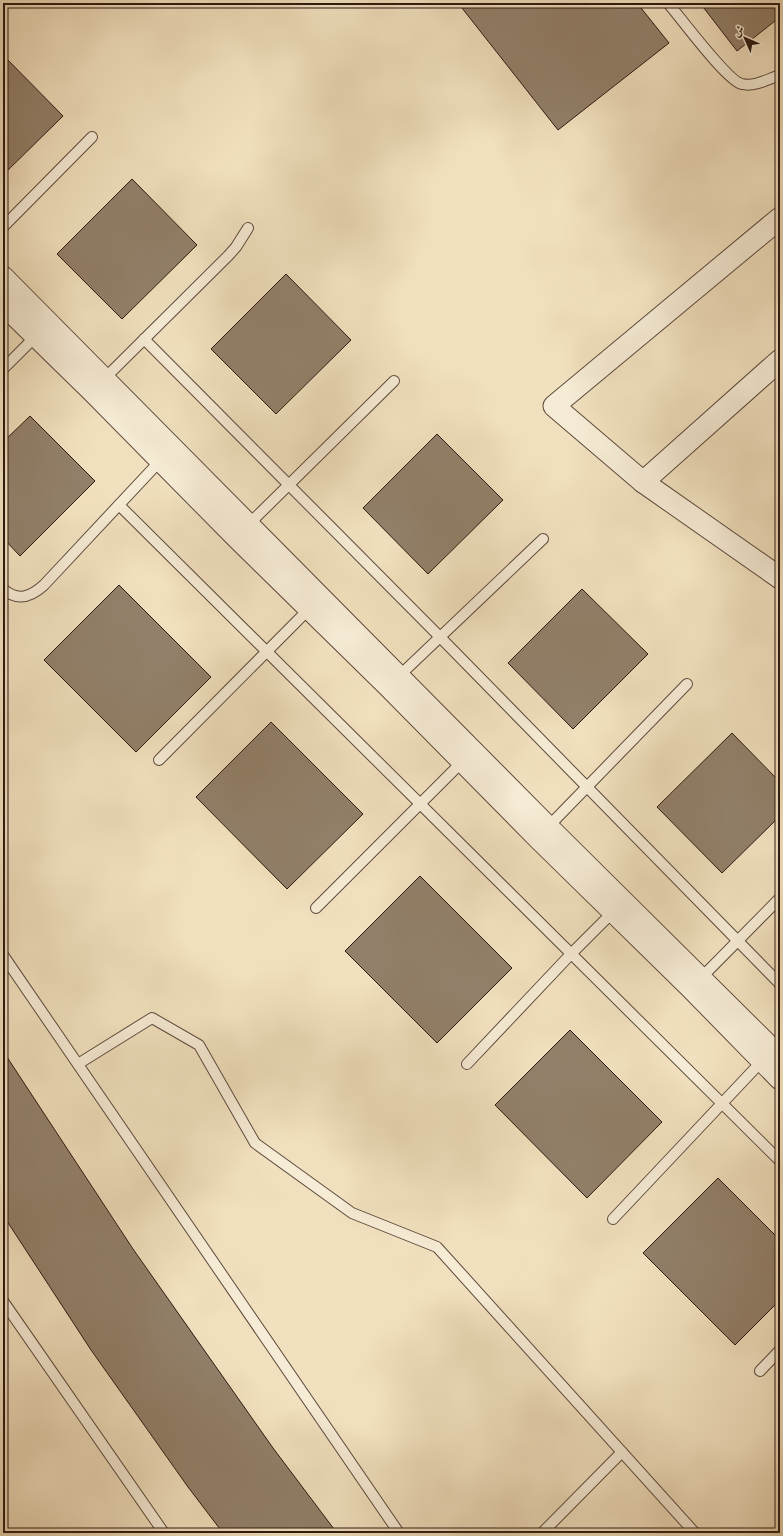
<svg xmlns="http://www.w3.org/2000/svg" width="783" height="1536" viewBox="0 0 783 1536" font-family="'Libre Caslon Text',Amiri,serif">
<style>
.building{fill:#92806a;stroke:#2c1810}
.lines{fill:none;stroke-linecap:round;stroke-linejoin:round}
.service-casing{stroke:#5d4a3c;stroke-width:12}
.minor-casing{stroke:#5d4a3c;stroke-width:23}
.service{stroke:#f6ebd5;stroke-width:10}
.minor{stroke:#f6ebd5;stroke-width:21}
</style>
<rect width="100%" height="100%" fill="#f1e0be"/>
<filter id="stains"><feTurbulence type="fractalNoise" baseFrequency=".005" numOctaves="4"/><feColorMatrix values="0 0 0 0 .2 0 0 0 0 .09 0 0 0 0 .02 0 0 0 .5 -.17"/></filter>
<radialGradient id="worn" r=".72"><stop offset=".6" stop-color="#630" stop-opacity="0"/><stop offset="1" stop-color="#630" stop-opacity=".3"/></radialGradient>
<g class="building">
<polygon points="458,3 637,3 669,43 558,130"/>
<polygon points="700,3 780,3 780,17 737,51"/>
<polygon points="3,55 63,116 3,175"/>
<polygon points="132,179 197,245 122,319 57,254"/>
<polygon points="286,274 351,340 276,414 211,349"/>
<polygon points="30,416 95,481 20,556 3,538 3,442"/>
<polygon points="437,434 503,500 428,574 363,508"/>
<polygon points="119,585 211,677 136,752 44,660"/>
<polygon points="582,589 648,654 573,729 508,663"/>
<polygon points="271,722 363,814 287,889 196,797"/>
<polygon points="732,733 780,782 780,816 722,873 657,807"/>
<polygon points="420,876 512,968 437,1043 345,951"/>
<polygon points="570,1030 662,1122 587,1198 495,1105"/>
<polygon points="3,1051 133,1249 273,1448 337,1533 223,1533 188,1487 91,1350 3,1215"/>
<polygon points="718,1178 780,1240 780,1300 735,1345 643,1253"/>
</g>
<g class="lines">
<defs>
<g id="service">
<path d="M668,3c12,14 60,79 74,81 13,3 26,-5 38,-9"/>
<polyline points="3,227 92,137"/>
<polyline points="144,339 440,637 780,984"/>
<polyline points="3,369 36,336"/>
<polyline points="102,381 228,256 236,247 248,228"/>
<polyline points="119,505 780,1161"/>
<polyline points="247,526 394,381"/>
<path d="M3,589c15,13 28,8 41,-4l116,-124"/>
<polyline points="397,678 543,539"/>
<polyline points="159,760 309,609"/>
<polyline points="546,829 687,684"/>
<polyline points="316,908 462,762"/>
<polyline points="3,955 399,1533"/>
<polyline points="699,980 780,898"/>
<polyline points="78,1064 152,1018 199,1045 255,1143 352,1213 437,1247 695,1533"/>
<polyline points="467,1064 571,954 613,912"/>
<polyline points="613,1219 762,1061"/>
<polyline points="3,1301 164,1533"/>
<polyline points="760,1371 780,1350"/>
<polyline points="542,1533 622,1452"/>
</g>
<g id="minor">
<polyline points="780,218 554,406 643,482 780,578"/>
<polyline points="3,277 548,827 780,1057"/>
<polyline points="3,304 92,391 236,537 388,686 538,838 691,988 780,1079"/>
<polyline points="643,482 780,360"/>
</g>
</defs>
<use href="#service" class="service-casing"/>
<use href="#minor" class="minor-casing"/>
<use href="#service" class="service"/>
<use href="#minor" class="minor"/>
</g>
<rect width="783" height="1536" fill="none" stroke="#f1e0be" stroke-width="16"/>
<rect x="4" y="4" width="775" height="1528" fill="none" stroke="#2c1810" stroke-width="2"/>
<rect x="8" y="8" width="767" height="1520" fill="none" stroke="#2c1810"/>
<g transform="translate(745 38) rotate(315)" stroke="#f6ebd5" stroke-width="3" paint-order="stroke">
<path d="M0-3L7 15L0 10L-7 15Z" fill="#2c1810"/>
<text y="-6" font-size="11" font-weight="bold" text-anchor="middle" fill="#2c1810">ش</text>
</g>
<rect width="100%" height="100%" filter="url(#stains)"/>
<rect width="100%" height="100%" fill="url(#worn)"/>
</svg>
